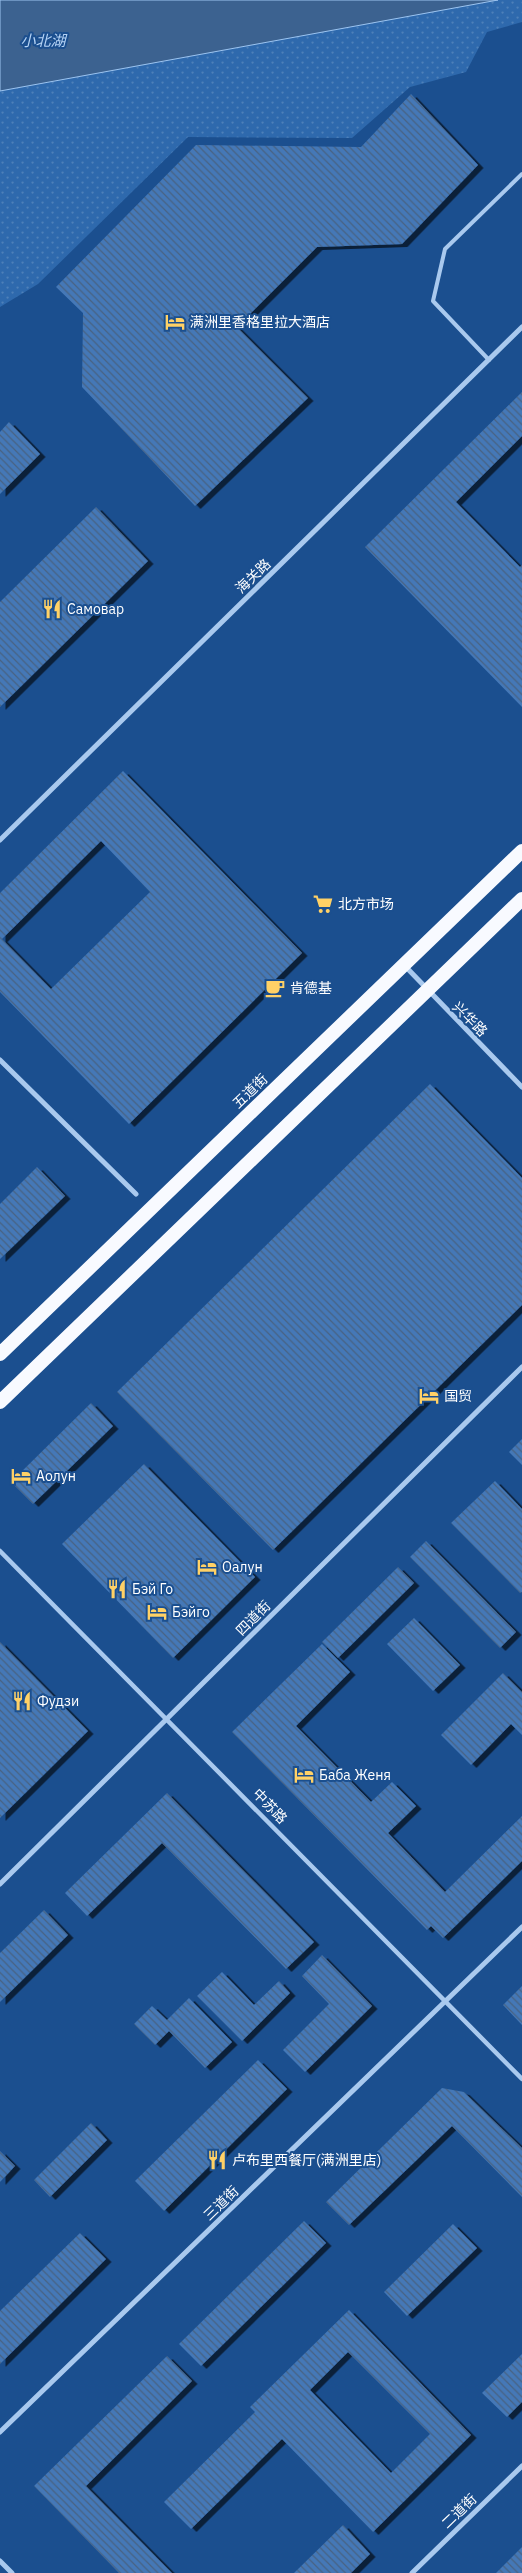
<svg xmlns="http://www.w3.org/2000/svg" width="522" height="2573" viewBox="0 0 522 2573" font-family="'IBM Plex Sans','Noto Sans SC',sans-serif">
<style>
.park{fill:url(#park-dots)}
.water{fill:#3c6290;stroke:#9cc4f0}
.building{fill:url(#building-back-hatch);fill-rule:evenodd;filter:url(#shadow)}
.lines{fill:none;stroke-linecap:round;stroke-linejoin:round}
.service{stroke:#a9c9ee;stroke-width:4}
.pedestrian{stroke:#a9c9ee;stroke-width:4.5}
.minor{stroke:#a9c9ee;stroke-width:5}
.trunk{stroke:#f8faff;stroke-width:14}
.labels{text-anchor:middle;stroke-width:4;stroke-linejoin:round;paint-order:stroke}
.poi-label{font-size:14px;fill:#fff;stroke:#1b4f8f;text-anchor:start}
.street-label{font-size:14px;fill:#fff;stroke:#1b4f8f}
.water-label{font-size:15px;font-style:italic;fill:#b5d3f5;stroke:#1b4f8f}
</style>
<defs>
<pattern id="park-dots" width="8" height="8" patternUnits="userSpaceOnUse" patternTransform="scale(1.25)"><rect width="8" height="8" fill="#2e69ad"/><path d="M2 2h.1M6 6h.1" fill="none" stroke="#4d80b9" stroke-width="1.8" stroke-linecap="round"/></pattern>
<pattern id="building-back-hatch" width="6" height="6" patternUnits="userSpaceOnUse" patternTransform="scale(1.25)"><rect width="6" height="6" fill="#4478b7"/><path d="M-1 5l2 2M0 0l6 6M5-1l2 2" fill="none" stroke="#486282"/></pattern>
<filter id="shadow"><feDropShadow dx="5.5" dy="3" stdDeviation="0" flood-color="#0009"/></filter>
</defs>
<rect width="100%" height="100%" fill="#1b4f8f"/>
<polygon class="park" points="495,0 522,0 522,22 487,32 466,72 410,87 352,138 188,137 38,284 0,307 0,84"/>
<polygon class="water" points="0,0 498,0 0,91"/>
<g class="building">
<polygon points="411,94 478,165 402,244 317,247 237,327 308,398 195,506 82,387 83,313 56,287 196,145 361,147"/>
<polygon points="522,392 522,436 456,502 520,567 522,565 522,707 365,547"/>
<polygon points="9,422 40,454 0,494 0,432"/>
<polygon points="96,507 148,561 0,707 0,602"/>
<path d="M123,771l179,182 -173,171 -129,-132v-99zM101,841l49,51 -99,97 -49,-50z"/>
<polygon points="430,1084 522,1178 522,1305 273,1550 117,1392"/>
<polygon points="37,1167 65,1196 0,1259 0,1204"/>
<polygon points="91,1403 113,1426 33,1504 11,1482"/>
<polygon points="522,1439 522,1465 509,1452"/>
<polygon points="144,1464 255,1577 173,1658 62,1544"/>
<polygon points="495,1481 522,1509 522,1592 520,1593 451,1523"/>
<polygon points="426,1541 516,1632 500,1648 410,1557"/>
<polygon points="398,1567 414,1583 338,1658 322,1642"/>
<polygon points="414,1618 460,1665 433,1691 387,1644"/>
<polygon points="0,1642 88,1731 0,1818"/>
<polygon points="322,1644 350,1672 296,1726 371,1802 392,1782 416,1806 388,1833 445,1892 522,1816 522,1861 443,1938 431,1926 427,1930 232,1732"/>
<polygon points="503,1673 522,1692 522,1735 511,1724 471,1765 441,1735"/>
<polygon points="167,1793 314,1942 286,1969 162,1843 87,1916 65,1893"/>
<polygon points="44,1910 68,1935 0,2002 0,1953"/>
<polygon points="322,1955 372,2006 305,2072 283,2050 329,2004 302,1976"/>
<polygon points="222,1972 254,2005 279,1981 290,1993 242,2041 197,1996"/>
<polygon points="522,1986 522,2025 503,2005"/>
<polygon points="189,1998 232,2042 205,2068 169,2031 155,2045 134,2024 152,2006 167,2020"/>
<polygon points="258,2060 287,2089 164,2211 135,2181"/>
<polygon points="442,2088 464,2092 522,2148 522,2197 452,2126 349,2225 326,2202"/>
<polygon points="91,2123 107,2140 50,2197 34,2180"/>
<polygon points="0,2151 15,2166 0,2182"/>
<polygon points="304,2221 326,2243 201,2366 179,2344"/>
<polygon points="453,2224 477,2248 407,2316 384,2292"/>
<polygon points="80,2233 106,2259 0,2364 0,2311"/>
<path d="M349,2310l122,125 -98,97 -91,-93 -91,90 -27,-27 91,-90 -5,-5zM348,2352l82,82 -39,39 -81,-83z"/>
<polygon points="522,2354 522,2402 507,2417 482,2393"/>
<polygon points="167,2356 192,2381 86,2486 172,2573 119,2573 34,2486"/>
<polygon points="343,2525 370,2554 351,2573 294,2573"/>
<polygon points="522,2547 522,2573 496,2573"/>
</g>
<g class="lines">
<polyline class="service" points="489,360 433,301 445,249 522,174"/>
<polyline class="pedestrian" points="0,1551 522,2079"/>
<g class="minor">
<polyline points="0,840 522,327"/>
<polyline points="404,965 522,1087"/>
<polyline points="0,1060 136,1194"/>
<polyline points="0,1884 522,1367"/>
<polyline points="0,2432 522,1927"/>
<polyline points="0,2561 12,2573"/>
<polyline points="412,2573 522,2466"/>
</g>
<g class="trunk">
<polyline points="0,1354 522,851"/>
<polyline points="0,1402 522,899"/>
</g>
</g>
<defs>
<symbol id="hotel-bare" viewBox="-9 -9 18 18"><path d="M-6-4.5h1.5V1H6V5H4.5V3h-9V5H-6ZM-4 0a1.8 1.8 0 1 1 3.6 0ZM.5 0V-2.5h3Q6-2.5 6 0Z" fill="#ffd166" stroke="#1b4f8f" stroke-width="2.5" paint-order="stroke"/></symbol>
<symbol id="restaurant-bare" viewBox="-9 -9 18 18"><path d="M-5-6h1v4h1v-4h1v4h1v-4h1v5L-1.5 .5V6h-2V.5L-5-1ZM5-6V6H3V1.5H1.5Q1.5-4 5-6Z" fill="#ffd166" stroke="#1b4f8f" stroke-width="2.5" paint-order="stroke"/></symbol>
<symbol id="supermarket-bare" viewBox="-9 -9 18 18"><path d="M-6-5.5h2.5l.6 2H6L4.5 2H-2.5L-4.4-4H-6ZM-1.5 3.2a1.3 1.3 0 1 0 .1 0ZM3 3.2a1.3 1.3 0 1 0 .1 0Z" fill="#ffd166" stroke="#1b4f8f" stroke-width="2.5" paint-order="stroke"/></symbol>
<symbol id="cafe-bare" viewBox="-9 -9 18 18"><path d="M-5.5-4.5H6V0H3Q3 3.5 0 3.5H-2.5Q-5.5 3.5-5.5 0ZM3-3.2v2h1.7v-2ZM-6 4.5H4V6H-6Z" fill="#ffd166" stroke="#1b4f8f" stroke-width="2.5" paint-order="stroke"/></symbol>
</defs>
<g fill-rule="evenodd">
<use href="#hotel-bare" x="161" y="308" width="28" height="28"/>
<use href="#restaurant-bare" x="38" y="595" width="28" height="28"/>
<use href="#supermarket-bare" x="309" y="890" width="28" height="28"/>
<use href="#cafe-bare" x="261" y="974" width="28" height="28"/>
<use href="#hotel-bare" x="415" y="1382" width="28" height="28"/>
<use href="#hotel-bare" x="7" y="1462" width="28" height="28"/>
<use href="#hotel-bare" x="193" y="1553" width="28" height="28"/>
<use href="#restaurant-bare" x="103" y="1575" width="28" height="28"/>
<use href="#hotel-bare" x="143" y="1598" width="28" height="28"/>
<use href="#restaurant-bare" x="8" y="1687" width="28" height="28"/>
<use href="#hotel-bare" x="290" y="1761" width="28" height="28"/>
<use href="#restaurant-bare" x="203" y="2146" width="28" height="28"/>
</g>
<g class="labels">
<g class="poi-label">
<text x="190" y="327">满洲里香格里拉大酒店</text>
<text x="67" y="614">Самовар</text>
<text x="338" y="909">北方市场</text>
<text x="290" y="993">肯德基</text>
<text x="444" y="1401">国贸</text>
<text x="36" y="1481">Аолун</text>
<text x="222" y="1572">Оалун</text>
<text x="132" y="1594">Бэй Го</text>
<text x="172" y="1617">Бэйго</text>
<text x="37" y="1706">Фудзи</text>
<text x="319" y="1780">Баба Женя</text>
<text x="232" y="2165">卢布里西餐厅(满洲里店)</text>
</g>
<g class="street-label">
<text transform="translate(253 576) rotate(-44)" y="5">海关路</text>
<text transform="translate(470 1019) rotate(45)" y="5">兴华路</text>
<text transform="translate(250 1091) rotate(-44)" y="5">五道街</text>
<text transform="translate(253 1618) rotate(-45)" y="5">四道街</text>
<text transform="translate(270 1806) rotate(46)" y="5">中苏路</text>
<text transform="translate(221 2203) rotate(-44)" y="5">三道街</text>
<text transform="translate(459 2511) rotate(-44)" y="5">二道街</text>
</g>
<g class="water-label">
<text x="43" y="46">小北湖</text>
</g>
</g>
</svg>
